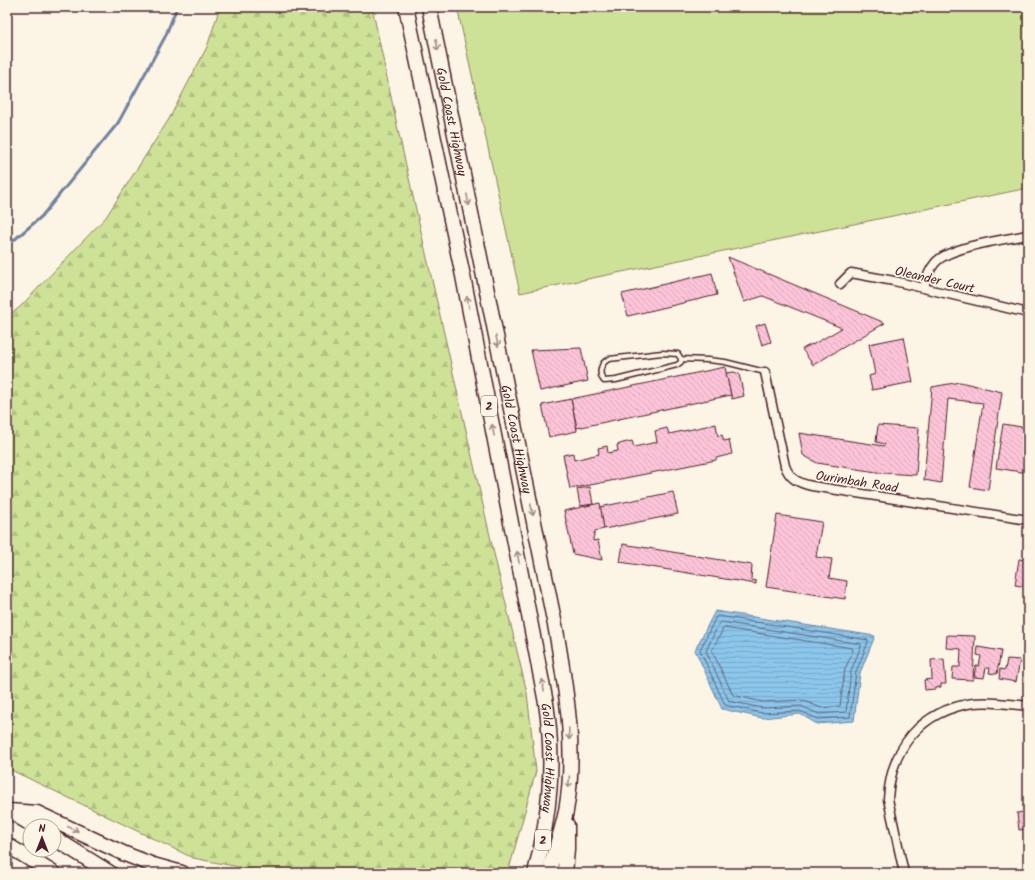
<svg xmlns="http://www.w3.org/2000/svg" width="1035" height="880" viewBox="0 0 1035 880" font-family="Kalam,sans-serif">
<style>
.forest{fill:url(#forest-firs);stroke:#8c8061}
.garden{fill:#cee297;stroke:#8c8061}
.water{fill:url(#water-rules);stroke:#71839e}
.lines{fill:none;stroke-linecap:round;stroke-linejoin:round}
.shore{stroke:#646278;stroke-width:1}
.stream{stroke:#71839e;stroke-width:3}
.building{fill:url(#building-back-hatch);stroke:#4a1f2b}
.lane-casing{stroke:#4a1f2b;stroke-width:7}
.street-casing{stroke:#4a1f2b;stroke-width:11}
.highway-casing{stroke:#4a1f2b;stroke-width:17}
.lane{stroke:#fcf5e5;stroke-width:4}
.street{stroke:#fcf5e5;stroke-width:8}
.highway{stroke:#fcf5e5;stroke-width:14}
.oneway{stroke:#a38a88}
.labels{text-anchor:middle;stroke-width:3.5;stroke-linejoin:round;paint-order:stroke}
.shield{fill:#fcf5e5;stroke:#7f5f63;stroke-width:1}
.shield-label{font-size:12px;font-weight:bold;fill:#4a1f2b}
.street-label{font-size:13px;fill:#4a1f2b;stroke:#fcf5e5}
</style>
<defs>
<pattern id="forest-firs" width="22" height="20" patternUnits="userSpaceOnUse"><rect width="22" height="20" fill="#cee297"/><path d="M5 1l3.5 6h-7zM16 11l3.5 6h-7z" fill="#b2c182"/></pattern>
<pattern id="water-rules" width="6" height="5" patternUnits="userSpaceOnUse"><rect width="6" height="5" fill="#8bc6eb"/><path d="M0 2.5h6" fill="none" stroke="#79aaca"/></pattern>
<pattern id="building-back-hatch" width="6" height="6" patternUnits="userSpaceOnUse"><rect width="6" height="6" fill="#fdc4d8"/><path d="M-1 5l2 2M0 0l6 6M5-1l2 2" fill="none" stroke="#daa8ba"/></pattern>
</defs>
<rect width="100%" height="100%" fill="#fcf5e5"/>
<filter id="ink" filterUnits="userSpaceOnUse"><feTurbulence type="fractalNoise" baseFrequency=".025" numOctaves="2"/><feDisplacementMap in="SourceGraphic" scale="8" xChannelSelector="R" yChannelSelector="G"/><feConvolveMatrix kernelMatrix="1 2 1 2 8 2 1 2 1" color-interpolation-filters="sRGB"/></filter>
<g filter="url(#ink)">
<polygon class="forest" points="220,7 372,7 398,130 495,558 527,693 536,771 508,873 269,873 193,858 7,768 7,317 20,307 106,217 169,119 207,47"/>
<polygon class="garden" points="457,7 1028,7 1028,188 520,293"/>
<polygon class="water" points="715,611 875,636 860,673 854,721 817,724 800,714 762,718 722,709 695,650"/>
<g class="lines">
<g class="shore">
<polygon points="718,616 868,640 868,642 856,672 850,717 818,719 800,711 762,713 725,705 700,650 716,617"/>
<polygon points="721,622 861,644 861,646 851,671 846,712 819,714 801,706 762,708 729,701 706,651 719,623"/>
<polygon points="724,628 852,648 853,651 845,669 840,706 821,708 802,700 763,702 733,695 712,651"/>
</g>
<polyline class="stream" points="7,246 41,217 118,123 165,37 177,7"/>
</g>
<g class="building">
<polygon points="728,257 885,323 813,365 802,349 812,344 812,345 842,328 763,296 744,302"/>
<polygon points="712,273 717,295 628,316 622,294"/>
<polygon points="765,323 771,342 762,345 756,326"/>
<polygon points="904,337 913,382 872,390 869,376 875,374 869,344"/>
<polygon points="581,348 588,381 540,391 531,350"/>
<polygon points="725,367 731,395 577,428 571,399"/>
<polygon points="734,372 739,374 744,396 732,399 726,373"/>
<polygon points="960,382 1002,392 988,490 970,487 983,403 948,399 941,483 924,480 932,387"/>
<polygon points="571,399 577,431 549,437 542,405"/>
<polygon points="716,424 718,436 722,435 724,441 729,440 732,454 716,458 716,460 570,489 563,455 573,453 574,460 599,454 598,448 607,446 608,453 618,451 617,445 623,443 632,441 634,447 657,442 655,431 667,428 669,434"/>
<polygon points="1003,424 1028,428 1028,473 996,468"/>
<polygon points="878,425 919,428 916,475 883,473 817,463 803,455 799,433 884,446 885,444 876,442"/>
<polygon points="590,487 593,504 580,506 577,489"/>
<polygon points="673,492 678,514 604,529 600,507"/>
<polygon points="600,503 604,529 595,531 593,539 593,541 598,540 602,560 573,554 564,511"/>
<polygon points="777,515 822,522 816,557 832,559 829,578 847,581 845,599 766,587"/>
<polygon points="623,544 752,565 751,580 756,581 756,584 620,562"/>
<polygon points="1019,559 1028,560 1028,587 1015,585"/>
<polygon points="947,635 975,636 973,680 952,679 953,667 960,667 961,649 946,648"/>
<polygon points="978,647 1001,651 997,674 989,673 990,668 986,668 984,678 974,677 976,666 979,666 981,656 977,655"/>
<polygon points="944,659 946,684 941,684 941,687 935,688 935,689 925,690 924,680 932,679 931,660"/>
<polygon points="1007,659 1020,660 1016,682 999,679 1000,669 1005,670"/>
<polygon points="1024,807 1028,807 1028,829 1019,830 1017,813 1024,812"/>
</g>
<g class="lines">
<defs>
<g id="lane">
<path d="M681,359v3l-4,3 -61,15 -12,1c-6,-7 -4,-18 5,-22l53,-6 16,1 3,5 27,1 17,2 40,10"/>
<polyline points="7,871 11,873"/>
</g>
<g id="street">
<polyline points="840,284 851,273 894,281 1028,313"/>
<path d="M924,288c2,-9 5,-18 11,-25 13,-16 71,-24 93,-28"/>
<path d="M765,372l20,94c5,13 13,17 27,20l216,34"/>
<path d="M904,873l-16,-74c3,-52 33,-88 85,-96 18,-2 37,1 55,3"/>
</g>
<g id="highway">
<path id="s1" d="M406,7l57,269 83,427c9,61 4,111 -11,170"/>
<path id="s2" d="M429,7l127,623c10,59 21,121 10,181 -4,21 -12,41 -17,62"/>
<polyline points="9,811 37,813 125,854 153,865 182,873"/>
<polyline points="11,812 34,826"/>
<polyline points="54,838 110,873"/>
<polyline points="7,845 53,873"/>
<polyline points="565,873 567,849 567,825"/>
</g>
</defs>
<use href="#lane" class="lane-casing"/>
<use href="#street" class="street-casing"/>
<use href="#highway" class="highway-casing"/>
<use href="#lane" class="lane"/>
<use href="#street" class="street"/>
<use href="#highway" class="highway"/>
</g>
<defs><path id="oneway-shaft" d="M-6 0H5M1.5-3L5.5 0L1.5 3" fill="none" stroke-width="1.6" stroke-linecap="round" stroke-linejoin="round"/></defs>
<g class="oneway">
<use href="#oneway-shaft" transform="translate(437 45) rotate(79)"/>
<use href="#oneway-shaft" transform="translate(468 200) rotate(78)"/>
<use href="#oneway-shaft" transform="translate(468 302) rotate(-101)"/>
<use href="#oneway-shaft" transform="translate(497 341) rotate(78)"/>
<use href="#oneway-shaft" transform="translate(493 430) rotate(-101)"/>
<use href="#oneway-shaft" transform="translate(532 510) rotate(78)"/>
<use href="#oneway-shaft" transform="translate(518 557) rotate(-101)"/>
<use href="#oneway-shaft" transform="translate(543 685) rotate(-100)"/>
<use href="#oneway-shaft" transform="translate(569 734) rotate(87)"/>
<use href="#oneway-shaft" transform="translate(569 782) rotate(94)"/>
<use href="#oneway-shaft" transform="translate(73 829) rotate(25)"/>
</g>
</g>
<g class="labels">
<g class="shield">
<rect x="481" y="396" width="16" height="20" rx="3"/>
<rect x="535" y="830" width="16" height="20" rx="3"/>
</g>
<g class="shield-label">
<text x="489" y="410">2</text>
<text x="543" y="844">2</text>
</g>
<g class="street-label">
<text dy="5" stroke="none"><textPath href="#s2" startOffset="117">Gold Coast Highway</textPath></text>
<text transform="translate(935 279) rotate(13)" y="5">Oleander Court</text>
<text dy="5" stroke="none"><textPath href="#s2" startOffset="441">Gold Coast Highway</textPath></text>
<text transform="translate(857 481) rotate(9)" y="5">Ourimbah Road</text>
<text dy="5" stroke="none"><textPath href="#s1" startOffset="765">Gold Coast Highway</textPath></text>
</g>
</g>
<rect width="1035" height="880" fill="none" stroke="#fcf5e5" stroke-width="24"/>
<rect x="12" y="12" width="1011" height="856" fill="none" stroke="#4a1f2b" stroke-width="1.5" filter="url(#ink)"/>
<g transform="translate(42 838)"><circle r="19" fill="#fcf5e5" stroke="#b59f9b"/>
<path d="M0-3L7 15L0 10L-7 15Z" fill="#4a1f2b"/>
<text y="-6" font-size="11" font-weight="bold" text-anchor="middle" fill="#4a1f2b">N</text>
</g>
</svg>
